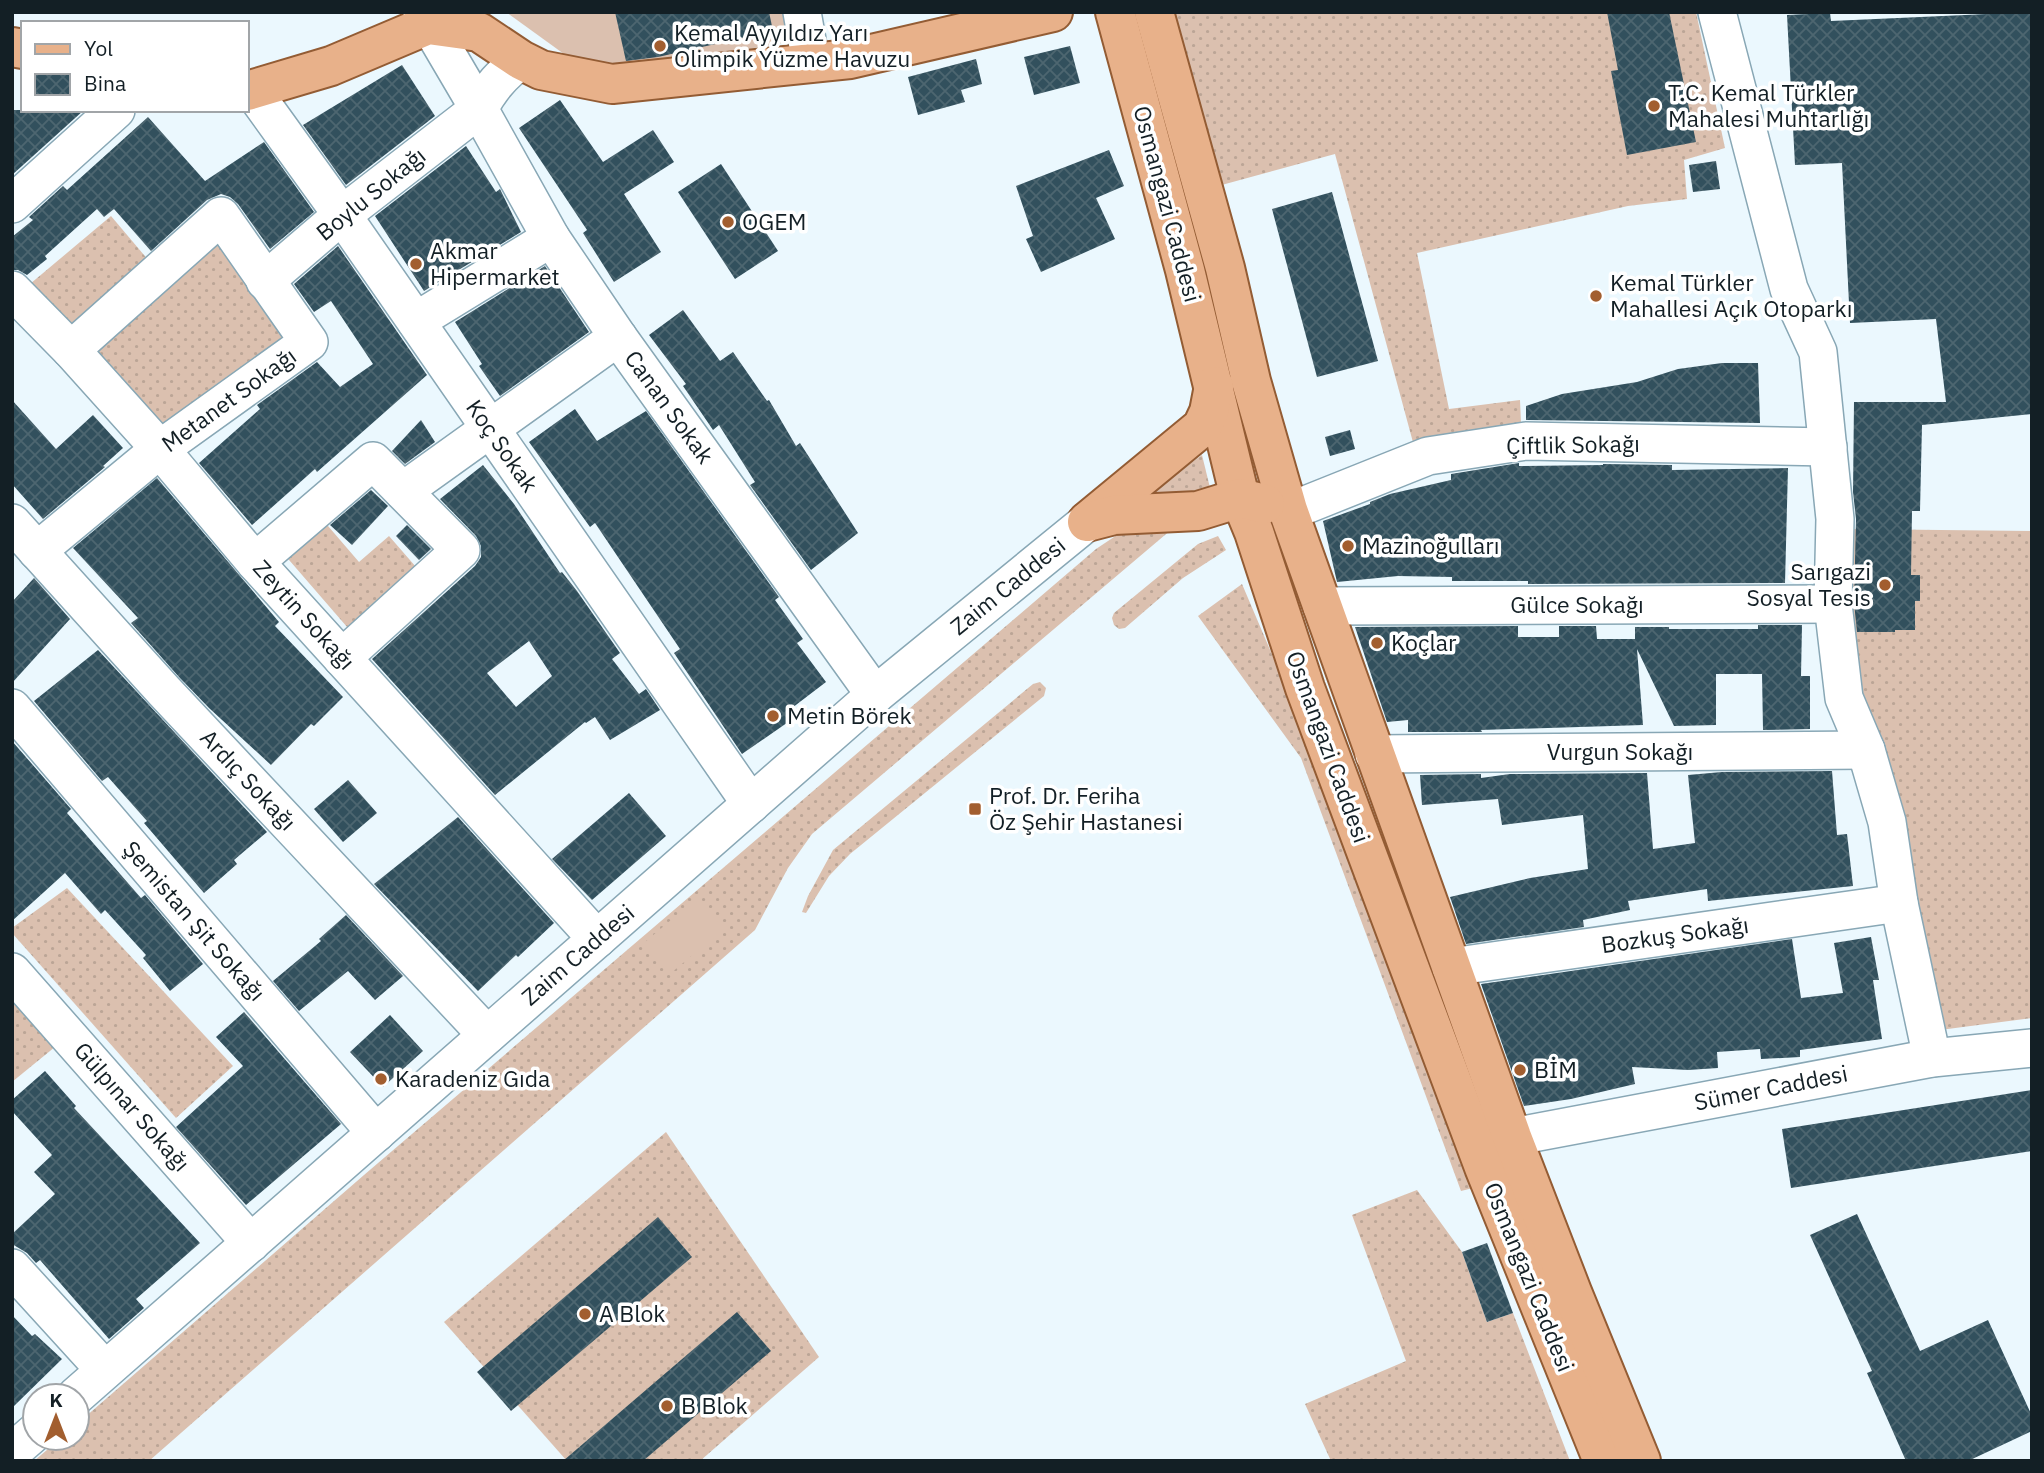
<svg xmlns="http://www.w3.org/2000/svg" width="2044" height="1473" viewBox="0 0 2044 1473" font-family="'IBM Plex Sans',sans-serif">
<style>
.grass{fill:url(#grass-dots)}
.pitch{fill:#dbc0af}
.building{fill:url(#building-cross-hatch);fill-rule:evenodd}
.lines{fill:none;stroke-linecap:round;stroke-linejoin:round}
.minor-casing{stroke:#88a7b5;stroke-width:40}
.major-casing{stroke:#935c34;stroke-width:42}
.minor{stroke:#fff;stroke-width:37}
.major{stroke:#e8b18a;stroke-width:38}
.poi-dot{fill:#a25e2f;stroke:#fff;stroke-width:2.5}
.labels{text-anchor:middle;stroke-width:7;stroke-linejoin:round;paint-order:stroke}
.poi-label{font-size:23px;fill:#131f25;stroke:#fff;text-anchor:start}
.street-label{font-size:23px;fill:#131f25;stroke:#fff}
</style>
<defs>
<pattern id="grass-dots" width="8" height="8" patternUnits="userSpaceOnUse" patternTransform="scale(1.75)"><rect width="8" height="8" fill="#dbc0af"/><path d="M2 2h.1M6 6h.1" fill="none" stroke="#bba596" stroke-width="1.8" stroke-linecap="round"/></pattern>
<pattern id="building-cross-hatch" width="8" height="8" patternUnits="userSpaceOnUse" patternTransform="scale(1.75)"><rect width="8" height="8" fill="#32505d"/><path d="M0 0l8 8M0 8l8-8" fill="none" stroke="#4d6670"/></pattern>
</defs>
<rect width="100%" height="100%" fill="#ebf8fe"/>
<g class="grass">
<polygon points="1168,12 1696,12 1725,148 1684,160 1687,199 1628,206 1417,253 1449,409 1520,400 1521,423 1455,433 1414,446 1335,154 1218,186"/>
<polygon points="111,216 155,268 74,336 30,284"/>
<polygon points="221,229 299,340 164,438 84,351"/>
<polygon points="1202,455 1212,496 1136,503"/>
<polygon points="322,519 359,562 389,536 423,575 354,635 283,553"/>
<polygon points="1172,529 812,834 788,868 755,930 149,1461 34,1461 61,1438 77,1438 77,1424 364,1175 1096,549 1120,533"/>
<polygon points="1850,529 2032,531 2032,1018 1940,1030 1849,672"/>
<polygon points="1218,536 1226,550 1183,578 1125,628 1119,629 1114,625 1112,618 1114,613 1198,544"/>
<polygon points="1242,584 1316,758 1477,1187 1461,1191 1301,758 1198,616"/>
<polygon points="1040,682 1046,688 1044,696 850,854 829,876 806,913 802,912 808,896 833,850 1033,684"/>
<polygon points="67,888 233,1066 176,1118 12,933 12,928"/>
<polygon points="12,983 61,1042 12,1082"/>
<polygon points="666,1132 819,1357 700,1461 567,1461 444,1322"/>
<polygon points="1417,1190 1462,1252 1487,1322 1513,1313 1570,1461 1331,1461 1305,1404 1406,1361 1352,1215"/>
</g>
<g class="pitch">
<polygon points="506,12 794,12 800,40 627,70 564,54"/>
<polygon points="697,898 724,929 671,973 645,942"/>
</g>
<g class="building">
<polygon points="615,12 769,12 773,31 658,57 626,61"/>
<polygon points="1607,12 1669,12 1696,142 1627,155 1611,71 1618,70"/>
<polygon points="2032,12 2032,414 1922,425 1920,511 1912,511 1911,575 1920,575 1920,601 1915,601 1915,630 1895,630 1895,632 1857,632 1854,603 1856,519 1853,492 1854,402 1946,402 1936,319 1850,323 1842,163 1795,165 1787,15 1830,13 1831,21"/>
<polygon points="1070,46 1080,83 1034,95 1024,57"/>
<polygon points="976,59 982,84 961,90 965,102 918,115 908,77"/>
<polygon points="402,65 435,116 346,185 303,125"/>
<polygon points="560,100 603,162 653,130 674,162 624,194 661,252 614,282 583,233 587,230 519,128"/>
<polygon points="12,110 84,110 12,175"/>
<polygon points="148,117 205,181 264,142 314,212 270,249 238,204 230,197 221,194 207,200 151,251 114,209 104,217 97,209 45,256 47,259 27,275 18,270 12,270 12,237 33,220 29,217 63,186 67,190"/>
<polygon points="466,146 496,192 500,189 521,232 424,291 375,216"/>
<polygon points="1109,150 1124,186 1096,198 1115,239 1041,272 1026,239 1033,236 1016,186"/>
<polygon points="1716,161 1720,189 1693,192 1689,165"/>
<polygon points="721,164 778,251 735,279 678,192"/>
<polygon points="1332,192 1378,361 1317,377 1272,209"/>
<polygon points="338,246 427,375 317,472 315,469 252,525 199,463 260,409 257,405 317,362 340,387 373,364 331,301 314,312 294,284"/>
<polygon points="545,266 589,332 500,396 479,366 482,364 455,322"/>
<polygon points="683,310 720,361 733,352 767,401 769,400 796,446 800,443 858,533 811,570 750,485 755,482 719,425 713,430 683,386 686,384 649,335"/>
<polygon points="1722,363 1758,363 1760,423 1526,420 1526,406 1562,394 1637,382 1678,369"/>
<polygon points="12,400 56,449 93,415 123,448 103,466 105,467 43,519 12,484"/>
<polygon points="575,409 597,441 646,411 779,597 775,600 803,639 797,643 826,682 788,711 794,718 742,754 674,653 680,649 595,523 590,527 529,442"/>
<polygon points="421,420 435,442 405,464 392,451"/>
<polygon points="1350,430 1355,449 1330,456 1325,437"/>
<polygon points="1519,463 1519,466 1603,465 1603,464 1672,465 1672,470 1788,468 1785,583 1528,584 1528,581 1452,581 1452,577 1398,576 1337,582 1323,521 1370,504 1370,502 1390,494 1451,480 1451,474"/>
<path d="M483,465l31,39 46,69 2,-1 15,19 43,62 -8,6 27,35 7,-5 14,21 -50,30 -15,-23 -9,6 -1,-1 -90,73 -123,-136 103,-93 6,-9v-11l-5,-10 -36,-37zM529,641l23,35 -36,31 -29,-34z"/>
<polygon points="157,478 279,622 275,626 343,697 314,726 311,724 271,765 209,708 179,677 131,623 138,618 73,548"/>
<polygon points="371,490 388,506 352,545 330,525"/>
<polygon points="407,525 431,549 419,560 396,536"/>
<polygon points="34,578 70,619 12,683 12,602"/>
<polygon points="1758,625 1802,625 1801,676 1810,676 1810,729 1763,730 1762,674 1716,674 1716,725 1674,726 1637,649 1643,725 1481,730 1482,732 1408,732 1408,720 1387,722 1355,627 1518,626 1518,637 1559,637 1559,626 1596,626 1597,639 1635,639 1635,627 1669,627 1669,629 1758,629"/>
<polygon points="98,650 267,832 234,860 237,864 204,893 144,823 147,821 108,777 102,781 34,701"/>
<polygon points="12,741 71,809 67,813 141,898 145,895 203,964 170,991 143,958 146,955 105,910 101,914 65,873 12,921"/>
<polygon points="1832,771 1837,835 1847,834 1853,886 1708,901 1707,889 1628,901 1630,910 1583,920 1584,927 1466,944 1450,897 1530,878 1588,869 1583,815 1502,825 1498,799 1422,805 1420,775 1481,774 1481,778 1510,774 1647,773 1653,849 1695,843 1688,775 1722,772"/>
<polygon points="348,780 377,813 343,842 314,809"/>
<polygon points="629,793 666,836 592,900 552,859"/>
<polygon points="458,817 554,923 518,957 516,955 478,991 374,884"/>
<polygon points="346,915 403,976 375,1000 348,971 299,1011 273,981 321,941 319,939"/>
<polygon points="1871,937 1879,980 1873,980 1882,1039 1800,1050 1800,1057 1761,1059 1760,1049 1717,1052 1718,1068 1688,1070 1632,1067 1635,1084 1571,1099 1524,1106 1481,984 1792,939 1801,998 1843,993 1834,943"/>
<polygon points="244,1012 341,1124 246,1205 176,1127 243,1066 216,1037"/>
<polygon points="390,1015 423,1051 383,1087 350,1052"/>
<polygon points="45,1071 76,1106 74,1108 200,1243 136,1299 144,1308 109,1339 40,1260 36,1263 27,1253 12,1244 12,1234 55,1194 34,1172 52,1155 12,1111 12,1100"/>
<polygon points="2032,1090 2032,1151 1791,1188 1782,1129"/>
<polygon points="1857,1214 1920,1351 1988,1320 2032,1416 2032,1431 1968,1461 1906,1461 1867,1373 1872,1371 1810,1235"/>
<polygon points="658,1217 692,1257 511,1411 477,1372"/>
<polygon points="1487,1243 1513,1313 1487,1322 1462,1252"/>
<polygon points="737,1312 771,1351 643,1461 563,1461"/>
<polygon points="12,1315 32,1336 35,1334 62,1359 12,1408"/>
</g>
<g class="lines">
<defs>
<g id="minor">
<polyline points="422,12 479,109 551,238 618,337 875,695"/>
<polyline points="802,12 811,63"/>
<polyline points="1717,12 1789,289 1818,352 1835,519 1833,604 1844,698 1866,750 1887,822 1899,903 1932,1058"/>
<polyline points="252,90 342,215 751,804"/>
<polyline points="12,204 116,110"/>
<path d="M265,281l77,-66 137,-106c11,-21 23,-35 42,-49"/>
<polyline points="12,290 71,350 160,449 255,562 597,939"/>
<polyline points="416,321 551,238"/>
<polyline points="403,491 618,337"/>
<polyline points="1288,510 1308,504 1428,456 1526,441 1828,447"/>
<polyline points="12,523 164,691 487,1035"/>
<polyline points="37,551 160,449 309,342 221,216 71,350"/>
<polyline points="255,562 373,461 461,550 342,658"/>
<polyline points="1322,606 1833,604"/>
<polyline points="12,708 376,1133"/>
<polyline points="1374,754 1866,750"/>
<polyline points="1451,967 1899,903"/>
<polyline points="12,972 251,1243"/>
<polyline points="1512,1137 1932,1058 2032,1048"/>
<polyline points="12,1268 105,1370"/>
<polyline points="76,1396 875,695 1087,522"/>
<polyline points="12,1452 35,1432"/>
</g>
<g id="major">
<polyline points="1115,12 1185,270 1240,498 1254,532 1305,688 1484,1167 1603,1461"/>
<polyline points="1154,12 1225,268 1251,381 1288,510 1512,1137 1572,1292 1641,1461"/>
<polyline points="12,47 23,49"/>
<polyline points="247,91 331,66 428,25 479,32 521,60 541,70 612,84 850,59 1053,12"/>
<polyline points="1088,521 1202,427 1209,412 1214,386"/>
<polyline points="1087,522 1114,515 1198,511 1240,498 1265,504"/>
</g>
</defs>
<use href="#minor" class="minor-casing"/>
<use href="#major" class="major-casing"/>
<use href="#minor" class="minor"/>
<use href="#major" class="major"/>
</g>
<g class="poi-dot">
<circle cx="660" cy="46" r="7"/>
<circle cx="1654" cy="106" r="7"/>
<circle cx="728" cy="222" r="7"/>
<circle cx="416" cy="264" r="7"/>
<circle cx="1596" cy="296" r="7"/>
<circle cx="1348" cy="546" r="7"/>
<circle cx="1885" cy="585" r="7"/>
<circle cx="1377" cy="643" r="7"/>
<circle cx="773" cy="716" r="7"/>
<rect x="968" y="802" width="14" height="14" rx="3.5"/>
<circle cx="1520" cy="1070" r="7"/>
<circle cx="381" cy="1079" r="7"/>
<circle cx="585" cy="1314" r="7"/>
<circle cx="667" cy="1406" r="7"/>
</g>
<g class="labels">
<g class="poi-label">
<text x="674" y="41">Kemal Ayyıldız Yarı<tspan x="674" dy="26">Olimpik Yüzme Havuzu</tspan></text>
<text x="1668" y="101">T.C. Kemal Türkler<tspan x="1668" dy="26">Mahalesi Muhtarlığı</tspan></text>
<text x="742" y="230">OGEM</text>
<text x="430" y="259">Akmar<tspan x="430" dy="26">Hipermarket</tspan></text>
<text x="1610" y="291">Kemal Türkler<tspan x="1610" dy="26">Mahallesi Açık Otoparkı</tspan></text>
<text x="1362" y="554">Mazinoğulları</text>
<text x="1871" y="580" text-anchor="end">Sarıgazi<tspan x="1871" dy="26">Sosyal Tesis</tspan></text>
<text x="1391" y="651">Koçlar</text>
<text x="787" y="724">Metin Börek</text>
<text x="989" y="804">Prof. Dr. Feriha<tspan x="989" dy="26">Öz Şehir Hastanesi</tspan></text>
<text x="1534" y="1078">BİM</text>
<text x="395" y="1087">Karadeniz Gıda</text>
<text x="599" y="1322">A Blok</text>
<text x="681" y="1414">B Blok</text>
</g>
<g class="street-label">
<text transform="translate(371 194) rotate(-39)" y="8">Boylu Sokağı</text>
<text transform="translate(1167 204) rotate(75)" y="8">Osmangazi Caddesi</text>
<text transform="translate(229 400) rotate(-36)" y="8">Metanet Sokağı</text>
<text transform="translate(669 407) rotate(54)" y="8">Canan Sokak</text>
<text transform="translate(1573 445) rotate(-1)" y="8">Çiftlik Sokağı</text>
<text transform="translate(502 446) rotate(55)" y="8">Koç Sokak</text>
<text transform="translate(1008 586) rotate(-39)" y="8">Zaim Caddesi</text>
<text x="1577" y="613">Gülce Sokağı</text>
<text transform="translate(304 615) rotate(48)" y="8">Zeytin Sokağı</text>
<text transform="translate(1328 747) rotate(70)" y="8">Osmangazi Caddesi</text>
<text x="1620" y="760">Vurgun Sokağı</text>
<text transform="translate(248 780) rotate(47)" y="8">Ardıç Sokağı</text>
<text transform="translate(194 921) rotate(49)" y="8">Şemistan Şit Sokağı</text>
<text transform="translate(1675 935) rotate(-8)" y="8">Bozkuş Sokağı</text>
<text transform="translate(578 955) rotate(-41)" y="8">Zaim Caddesi</text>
<text transform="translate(1771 1088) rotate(-11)" y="8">Sümer Caddesi</text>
<text transform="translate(132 1107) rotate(49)" y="8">Gülpınar Sokağı</text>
<text transform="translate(1529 1277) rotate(68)" y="8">Osmangazi Caddesi</text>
</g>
</g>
<rect width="2044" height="1473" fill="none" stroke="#131f25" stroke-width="28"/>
<rect x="21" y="21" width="228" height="91" fill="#ffffff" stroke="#a1a5a8" stroke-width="2"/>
<rect x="35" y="44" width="35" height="10" fill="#e8b18a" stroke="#a1a5a8" stroke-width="2"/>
<text x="84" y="56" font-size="21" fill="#131f25">Yol</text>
<rect x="35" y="74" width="35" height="21" fill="url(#building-cross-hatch)" stroke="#a1a5a8" stroke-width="2"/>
<text x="84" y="91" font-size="21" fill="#131f25">Bina</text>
<g transform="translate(56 1417)"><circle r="33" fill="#ffffff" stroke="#a1a5a8" stroke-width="2"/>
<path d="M0-5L12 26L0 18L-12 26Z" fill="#a25e2f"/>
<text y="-10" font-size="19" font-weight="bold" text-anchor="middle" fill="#131f25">K</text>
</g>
</svg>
